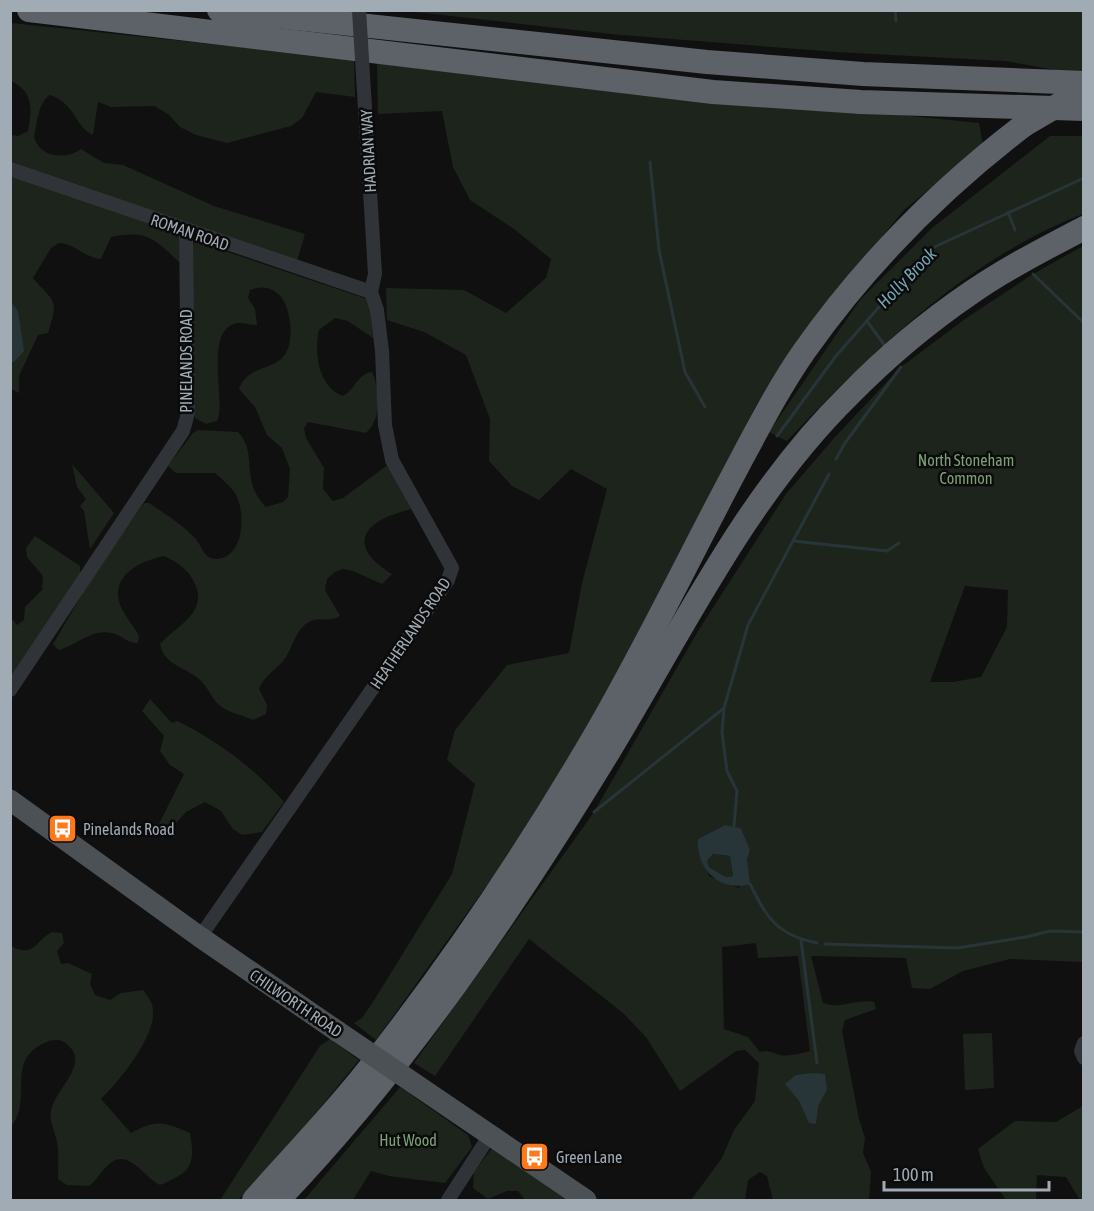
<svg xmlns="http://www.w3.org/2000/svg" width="1094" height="1211" viewBox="0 0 1094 1211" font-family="'Asap Condensed',sans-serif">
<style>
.green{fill:#1d241c;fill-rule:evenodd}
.water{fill:#273538;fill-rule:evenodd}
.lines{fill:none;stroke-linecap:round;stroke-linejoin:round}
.stream{stroke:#273538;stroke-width:3}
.street{stroke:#303337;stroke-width:14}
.primary{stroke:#4c5156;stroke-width:21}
.highway{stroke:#5c6268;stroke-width:24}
.street-bridge{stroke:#303337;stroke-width:14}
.primary-bridge{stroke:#4c5156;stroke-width:21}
.highway-bridge{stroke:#5c6268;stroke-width:24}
.labels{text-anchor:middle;stroke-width:5;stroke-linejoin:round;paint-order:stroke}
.street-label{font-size:16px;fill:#a0abb4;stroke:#0b0b0c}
.park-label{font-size:16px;fill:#7da175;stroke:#0b0b0c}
.poi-label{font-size:16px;fill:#a0abb4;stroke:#0b0b0c;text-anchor:start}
.water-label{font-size:18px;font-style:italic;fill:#73a5b2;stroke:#0b0b0c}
</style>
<rect width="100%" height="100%" fill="#101011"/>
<g class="green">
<polygon points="406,11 1083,11 1083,75 1005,61 836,52 621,35"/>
<path d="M11,23l343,36 1,38 -39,-5 -14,26 -11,8 -64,17 -31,-8 -16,-8 -12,-13 -14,-8 -43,1 -13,-5 -5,33c-19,-9 -17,-31 -43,-40 -12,7 -13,29 -16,42 6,21 31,23 47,12l23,14 19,2 91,41 91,28 -8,27 -113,-37 -5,16 1,23c-27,-25 -32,-33 -69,-26l-10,22c-16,-1 -25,-15 -42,-16l-8,5 -18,30c22,26 26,19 15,55l-10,2 -19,41v17l-8,-4v-254l7,1 10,-5c4,-22 6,-39 -17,-50z"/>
<polygon points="377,61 979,123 983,145 904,210 797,340 758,402 597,713 525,832 376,1040 354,1023 362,1018 373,1002 452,874 475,784 447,760 455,730 507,665 569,653 582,583 607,489 571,469 539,500 512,486 489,461 490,419 466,355 424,332 387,320 386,288 464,290 506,313 546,278 551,259 514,229 470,200 453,167 442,111 378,114"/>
<path d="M1050,136h33v78c-117,45 -211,138 -296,227l-18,-9 91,-132 72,-72z"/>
<path d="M195,241l175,59 3,38 -25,-17 -13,-3 -16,12c-5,22 -1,57 24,66 12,-6 14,-22 29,-24 8,18 10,47 -6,61l-58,-11 -4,6 2,10 18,30 -1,21 10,12 10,-3 46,-34 25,44c-12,4 -30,8 -39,16 -25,19 0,40 17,50l-10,10 -29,-13 -10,-2 -8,3 -8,7 -2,11 15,26c-11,7 -21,0 -31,6 -13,7 -16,24 -23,35 -8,12 -22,18 -27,32l8,16 -1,9 -13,6c-11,-5 -27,-8 -35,-16 -7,-7 -10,-16 -17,-23 -15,-15 -36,-14 -41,-37 16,-18 48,-31 35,-60 -7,-15 -16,-21 -31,-28 -24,5 -56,20 -43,51 5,11 13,19 18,29l-1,7c-10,1 -16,-8 -26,-10 -22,-4 -34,12 -53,17l-6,-6 40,-68 51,-73h5c15,10 32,21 45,34 7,6 9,22 22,22 29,-1 30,-48 19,-66 -5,-7 -13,-14 -20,-20h-39l-8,-7 25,-33 5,-3 40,2c21,22 1,48 28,75l17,-5 5,-5 2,-28 -8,-21 -15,-13 -12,-28 -16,-18c11,-33 57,-8 51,-67 -2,-11 -4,-22 -13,-29 -8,-6 -17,-7 -27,-3l-2,8 7,11 2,16c-6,0 -13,-2 -19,-2 -36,5 -11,80 -21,98l-11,3 -11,-6 -5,-167z"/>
<path d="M1083,246v716l-73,-3 -47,12 -33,18 -18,-1 -6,-30 -95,-2 12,47c16,7 34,-5 51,-1l2,7 -31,11 -3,11 17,88 6,19 -2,15 8,19 -2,28h-96l-6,-24 -7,-4 -12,8 -3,20h-54l31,-42 12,-28 21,-29 4,-38 -14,-13 -9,1 -56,40 -34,-54 -23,-24 -94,-74 -94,137 -21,-13 180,-251 104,-181 88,-137 49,-57 66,-70 64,-48 68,-45zM965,586l43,4 -1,37 -26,50 -28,5h-23zM725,825l16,3 9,22 -11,38 -30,-12 -11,-37zM756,943l2,15 40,-2 12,95c-10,2 -20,6 -30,4 -8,-2 -11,-5 -20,-3l-12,-15 -24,-8 -2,-82z"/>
<polygon points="72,464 114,513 90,549 84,511 80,506 86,499 77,487"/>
<polygon points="35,536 80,566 80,573 11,678 11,618 17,625 24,620 25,607 42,590 43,576 27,557 26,548"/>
<path d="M150,699l22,24 5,-2c41,20 77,47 107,81l-22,30 -20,3 -9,-6 -12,-18 -16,-9 -19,10 -23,26 -8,-6 29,-58 -14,-9 -10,-14 4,-15 -22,-25z"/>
<polygon points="713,854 730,856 733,876 726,877 709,867 707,861"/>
<path d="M52,932l10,1 2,10 -7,8 4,13 7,-1 24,11 -2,10 5,11 15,5 11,-7 22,-3c4,6 10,12 10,21 2,27 -34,70 -52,88l30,34c26,-14 32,-11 59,0 6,34 0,39 -30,52 -16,-8 -33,-39 -52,-20 -7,6 -11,15 -19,21l-22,-1 -9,-6c0,-12 1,-25 -1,-37 -2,-11 -8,-20 -6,-31 3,-21 38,-45 18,-65 -5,-6 -13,-7 -20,-5 -47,18 -14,56 -38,86v-181c23,12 23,-4 41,-14z"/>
<polygon points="992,1033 994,1088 965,1090 963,1034"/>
<polygon points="330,1039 359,1060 298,1135 238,1200 220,1200 320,1046"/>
<polygon points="400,1087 468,1135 472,1147 445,1183 389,1176 371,1171 353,1200 304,1200"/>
<polygon points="1083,1106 1083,1200 1080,1200 1066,1177 1037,1175 1036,1200 1006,1200 984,1168 978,1149 1015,1121 1056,1122"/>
<polygon points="493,1147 577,1200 525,1200 518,1191 507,1191 488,1199 473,1188 474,1172"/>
</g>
<g class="water">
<polygon points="10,301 18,311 24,351 14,362 11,362"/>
<path d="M725,825l16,3 9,22 -3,10 3,24c-31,9 -54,-16 -52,-45zM713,854l17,2 3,20 -7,1 -17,-10 -2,-6z"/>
<polygon points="812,1073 825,1074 827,1090 818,1106 816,1124 809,1123 799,1101 785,1084 796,1075"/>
</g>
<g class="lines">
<g class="stream">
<polyline points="895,10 896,21"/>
<polyline points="650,162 659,250 685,372 705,407"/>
<polyline points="1008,212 1015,230"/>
<polyline points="1033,274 1084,323"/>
<polyline points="867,321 885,346"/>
<polyline points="777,436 836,356 930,249 1084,178"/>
<polyline points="836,459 845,443 901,367"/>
<polyline points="793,541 887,551 899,543"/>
<polyline points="594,812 724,708"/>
<polyline points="734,826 737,791 727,771 722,733 724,708 748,625 829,474"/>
<path d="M750,884c17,34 27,51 67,59"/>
<polyline points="801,940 817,1063"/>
<polyline points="825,944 957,948 1026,937 1050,931 1084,932"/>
</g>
<g class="street">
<polyline points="10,169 371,292"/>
<polyline points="10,690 183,431 188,413 186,231"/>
<polyline points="200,937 448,580 452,568 392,460 385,425 382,351 377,310 371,292 375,274 365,108"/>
<polyline points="1084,1043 1081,1051 1084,1058"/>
<polyline points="448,1200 490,1135"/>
</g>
<g class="primary">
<polyline points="10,800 200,937 337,1031"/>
<polyline points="415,1084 586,1200"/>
</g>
<g class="highway">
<polyline points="29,10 713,92 861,102 1084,109"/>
<polyline points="219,10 707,62 863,74 1084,83"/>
<path d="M254,1200c38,-43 79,-85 115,-131 84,-107 160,-220 228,-337 48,-83 90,-170 135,-255 23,-43 45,-87 73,-127 61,-86 135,-161 219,-225"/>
<path d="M278,1200c128,-134 234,-290 331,-449 74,-122 137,-255 240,-356 37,-38 79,-73 123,-103 35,-24 74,-44 112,-64"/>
</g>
<polyline class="street-bridge" points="359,10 365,108"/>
<polyline class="primary-bridge" points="337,1031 415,1084"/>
<polyline class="highway-bridge" points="1024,125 1084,90"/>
</g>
<defs>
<symbol id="bus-square" viewBox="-11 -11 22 22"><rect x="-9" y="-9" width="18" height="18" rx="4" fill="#ff781a" stroke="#0b0b0c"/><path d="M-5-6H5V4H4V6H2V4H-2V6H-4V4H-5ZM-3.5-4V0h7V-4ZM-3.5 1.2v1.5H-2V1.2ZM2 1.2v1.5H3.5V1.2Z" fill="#fff"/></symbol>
</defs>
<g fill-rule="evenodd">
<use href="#bus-square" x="46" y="812" width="33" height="33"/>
<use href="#bus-square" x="518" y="1140" width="33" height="33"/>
</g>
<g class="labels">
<g class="street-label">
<text transform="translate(368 151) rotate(-93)" y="6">HADRIAN WAY</text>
<text transform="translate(190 232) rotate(19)" y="6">ROMAN ROAD</text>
<text transform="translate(186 361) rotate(-90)" y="6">PINELANDS ROAD</text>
<text transform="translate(410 633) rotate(-56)" y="6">HEATHERLANDS ROAD</text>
<text transform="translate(296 1003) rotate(34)" y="6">CHILWORTH ROAD</text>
</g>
<g class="park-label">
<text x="966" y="466">North Stoneham<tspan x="966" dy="18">Common</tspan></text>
<text x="408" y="1146">Hut Wood</text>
</g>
<g class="poi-label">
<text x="83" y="835">Pinelands Road</text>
<text x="556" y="1163">Green Lane</text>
</g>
<g class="water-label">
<text transform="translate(907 278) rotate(-46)" y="6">Holly Brook</text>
</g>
</g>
<rect width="1094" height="1211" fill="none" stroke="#a0abb4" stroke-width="24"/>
<path d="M884 1181v9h165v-9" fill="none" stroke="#a0abb4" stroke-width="3"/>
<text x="893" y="1181" font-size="18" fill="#a0abb4" stroke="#0b0b0c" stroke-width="4.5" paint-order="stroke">100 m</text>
</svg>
